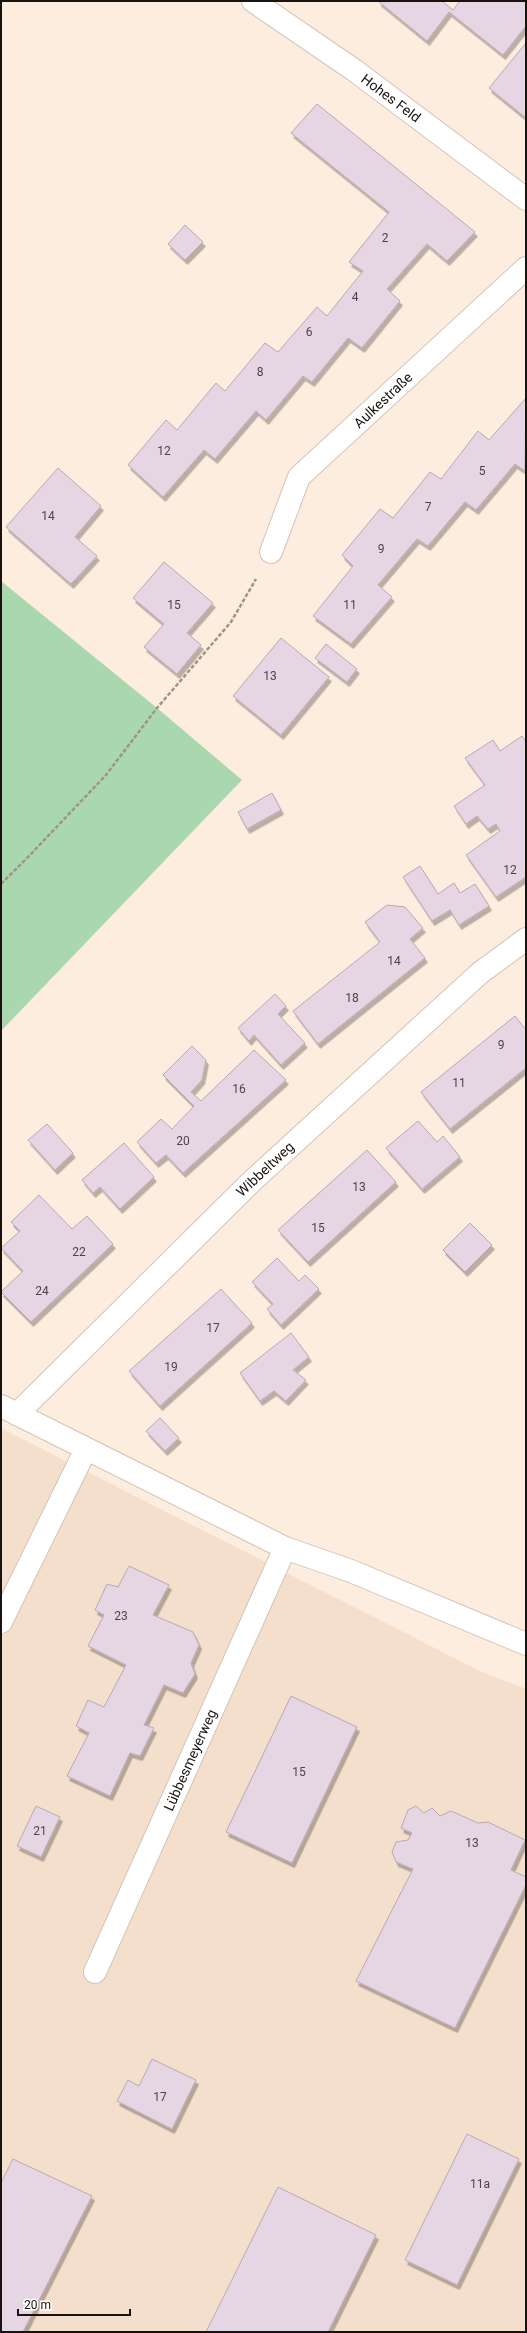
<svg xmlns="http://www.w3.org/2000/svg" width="527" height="2333" viewBox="0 0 527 2333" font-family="Roboto,sans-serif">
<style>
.built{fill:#f4dfcc}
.green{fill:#a9d8af}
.building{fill:#e6d5e2;stroke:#b8a8b4;filter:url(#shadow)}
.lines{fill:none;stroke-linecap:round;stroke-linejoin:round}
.street-casing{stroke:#d3c4b6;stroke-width:24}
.path{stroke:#9f9489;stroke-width:2.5;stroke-dasharray:4 2;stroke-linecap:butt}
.street{stroke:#fff;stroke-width:22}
.labels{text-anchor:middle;stroke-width:4;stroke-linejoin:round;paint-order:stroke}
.number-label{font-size:12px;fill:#4c4443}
.street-label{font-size:14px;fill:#18130e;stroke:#fff}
</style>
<defs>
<filter id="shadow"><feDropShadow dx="2.5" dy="4.5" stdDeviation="0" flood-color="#0004"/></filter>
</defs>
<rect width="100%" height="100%" fill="#fdeddf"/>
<polygon class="built" points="1,1428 482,1672 526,1689 526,2332 1,2332"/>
<polygon class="green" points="1,581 157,708 242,780 1,1031"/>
<g class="building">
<polygon points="378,1 442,1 453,10 460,1 526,1 526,26 503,55 449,12 427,41"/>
<polygon points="526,43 526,118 489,88"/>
<polygon points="317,104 475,232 447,261 427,244 387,289 400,301 362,348 348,338 312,382 303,376 266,420 256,411 215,459 204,450 163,497 128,465 166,420 177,430 216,383 225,391 265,343 278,352 317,307 327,316 363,271 349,262 389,212 291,133"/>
<polygon points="185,225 203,242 185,260 168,244"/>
<polygon points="526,398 525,471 515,464 476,510 465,502 428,546 417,539 378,585 392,597 351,644 313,616 353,566 342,555 380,509 393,518 430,472 441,479 478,431 489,440"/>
<polygon points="58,468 101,506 75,537 97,556 71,584 6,527"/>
<polygon points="164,562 213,603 187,633 201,645 177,674 144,647 164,624 133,598"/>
<polygon points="281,638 329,677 281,735 233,696"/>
<polygon points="326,644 357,669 347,682 315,658"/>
<polygon points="522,736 526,742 526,877 496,897 466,855 500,831 496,824 488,829 477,816 466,824 454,806 485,785 465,758 493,740 500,751"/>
<polygon points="272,793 281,810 247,829 238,812"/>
<polygon points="420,866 438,894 454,883 460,893 475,884 489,906 459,925 450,910 432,921 403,877"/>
<polygon points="387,905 405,907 423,928 410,939 425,958 318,1044 293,1011 380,942 365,922"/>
<polygon points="275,994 286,1006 278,1014 305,1043 281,1065 254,1035 249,1041 238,1028"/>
<polygon points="515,1016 526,1030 526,1068 450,1129 421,1092"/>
<polygon points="192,1046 206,1060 202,1080 191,1092 201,1101 254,1050 286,1080 183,1173 166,1155 156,1163 137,1142 161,1119 172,1129 194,1106 163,1075"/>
<polygon points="418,1121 437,1142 443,1136 460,1157 422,1189 386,1148"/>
<polygon points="47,1124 73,1153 55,1170 28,1140"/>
<polygon points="124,1143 154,1177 120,1209 100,1187 93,1193 82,1180"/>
<polygon points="367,1150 396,1182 308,1262 278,1230"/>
<polygon points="39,1195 72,1229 87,1216 113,1244 31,1322 1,1292 23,1271 1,1248 20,1231 11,1222"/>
<polygon points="470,1223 492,1245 465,1272 443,1250"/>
<polygon points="277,1258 299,1281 305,1275 319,1289 281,1325 267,1309 273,1304 252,1282"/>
<polygon points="221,1289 252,1323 160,1406 129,1371"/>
<polygon points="291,1333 309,1357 293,1370 306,1380 286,1401 274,1391 260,1401 240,1373"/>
<polygon points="160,1418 179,1438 165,1451 146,1431"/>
<polygon points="129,1566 169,1585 153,1615 193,1632 199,1645 191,1663 195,1674 183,1693 164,1685 144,1725 154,1728 140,1756 130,1753 110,1796 67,1776 89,1733 76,1726 88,1700 104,1707 126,1665 88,1646 104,1615 95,1610 107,1584 118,1587"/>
<polygon points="291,1696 357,1727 292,1863 226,1832"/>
<polygon points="36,1806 60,1817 41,1857 17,1846"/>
<polygon points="416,1806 424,1813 432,1808 440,1816 451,1811 478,1823 488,1822 525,1840 511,1870 526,1877 526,1885 455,2028 356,1981 413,1869 396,1862 392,1852 396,1842 408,1840 412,1833 401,1828 408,1810"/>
<polygon points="152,2059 196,2080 172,2129 117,2101 128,2080 139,2086"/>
<polygon points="467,2134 519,2159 457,2285 405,2260"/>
<polygon points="13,2159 92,2196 23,2332 1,2332 1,2183"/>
<polygon points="278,2187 376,2235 328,2332 206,2332"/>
</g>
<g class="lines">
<defs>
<g id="street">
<polyline points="253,1 354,70 526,199"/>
<polyline points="271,552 299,477 526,268"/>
<polyline points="1,1406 285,1548 351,1571 526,1644"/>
<polyline points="17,1414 250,1183 480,973 526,939"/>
<polyline points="1,1622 86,1449"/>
<polyline points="95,1972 285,1548"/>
</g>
</defs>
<use href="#street" class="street-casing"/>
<polyline class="path" points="1,884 30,855 106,775 157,708 231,622 256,579"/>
<use href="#street" class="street"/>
</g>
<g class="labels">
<g class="number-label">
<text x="385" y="242">2</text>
<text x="355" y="301">4</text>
<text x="309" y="336">6</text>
<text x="260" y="376">8</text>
<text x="164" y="455">12</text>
<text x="482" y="475">5</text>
<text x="428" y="511">7</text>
<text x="48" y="520">14</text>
<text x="381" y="553">9</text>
<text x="174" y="609">15</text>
<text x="350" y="609">11</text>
<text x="270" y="680">13</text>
<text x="510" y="874">12</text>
<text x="394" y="965">14</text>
<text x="352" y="1002">18</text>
<text x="501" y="1049">9</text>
<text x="459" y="1087">11</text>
<text x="239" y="1093">16</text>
<text x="183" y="1145">20</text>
<text x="359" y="1191">13</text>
<text x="318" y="1232">15</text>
<text x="79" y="1256">22</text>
<text x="42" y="1295">24</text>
<text x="213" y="1332">17</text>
<text x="171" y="1371">19</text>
<text x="121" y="1620">23</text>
<text x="299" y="1776">15</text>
<text x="40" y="1835">21</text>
<text x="472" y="1847">13</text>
<text x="160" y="2101">17</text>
<text x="480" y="2188">11a</text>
</g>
<g class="street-label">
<text transform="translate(391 98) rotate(37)" y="5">Hohes Feld</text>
<text transform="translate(383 400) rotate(-43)" y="5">Aulkestraße</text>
<text transform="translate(265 1169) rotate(-43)" y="5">Wibbeltweg</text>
<text transform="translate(190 1760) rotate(-66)" y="5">Lübbesmeyerweg</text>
</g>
</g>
<rect width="527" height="2333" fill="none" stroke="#18130e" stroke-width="4"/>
<path d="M18 2309v6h112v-6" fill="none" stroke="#18130e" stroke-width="2"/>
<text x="24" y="2309" font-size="12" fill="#18130e" stroke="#ffffff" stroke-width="3" paint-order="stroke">20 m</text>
</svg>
